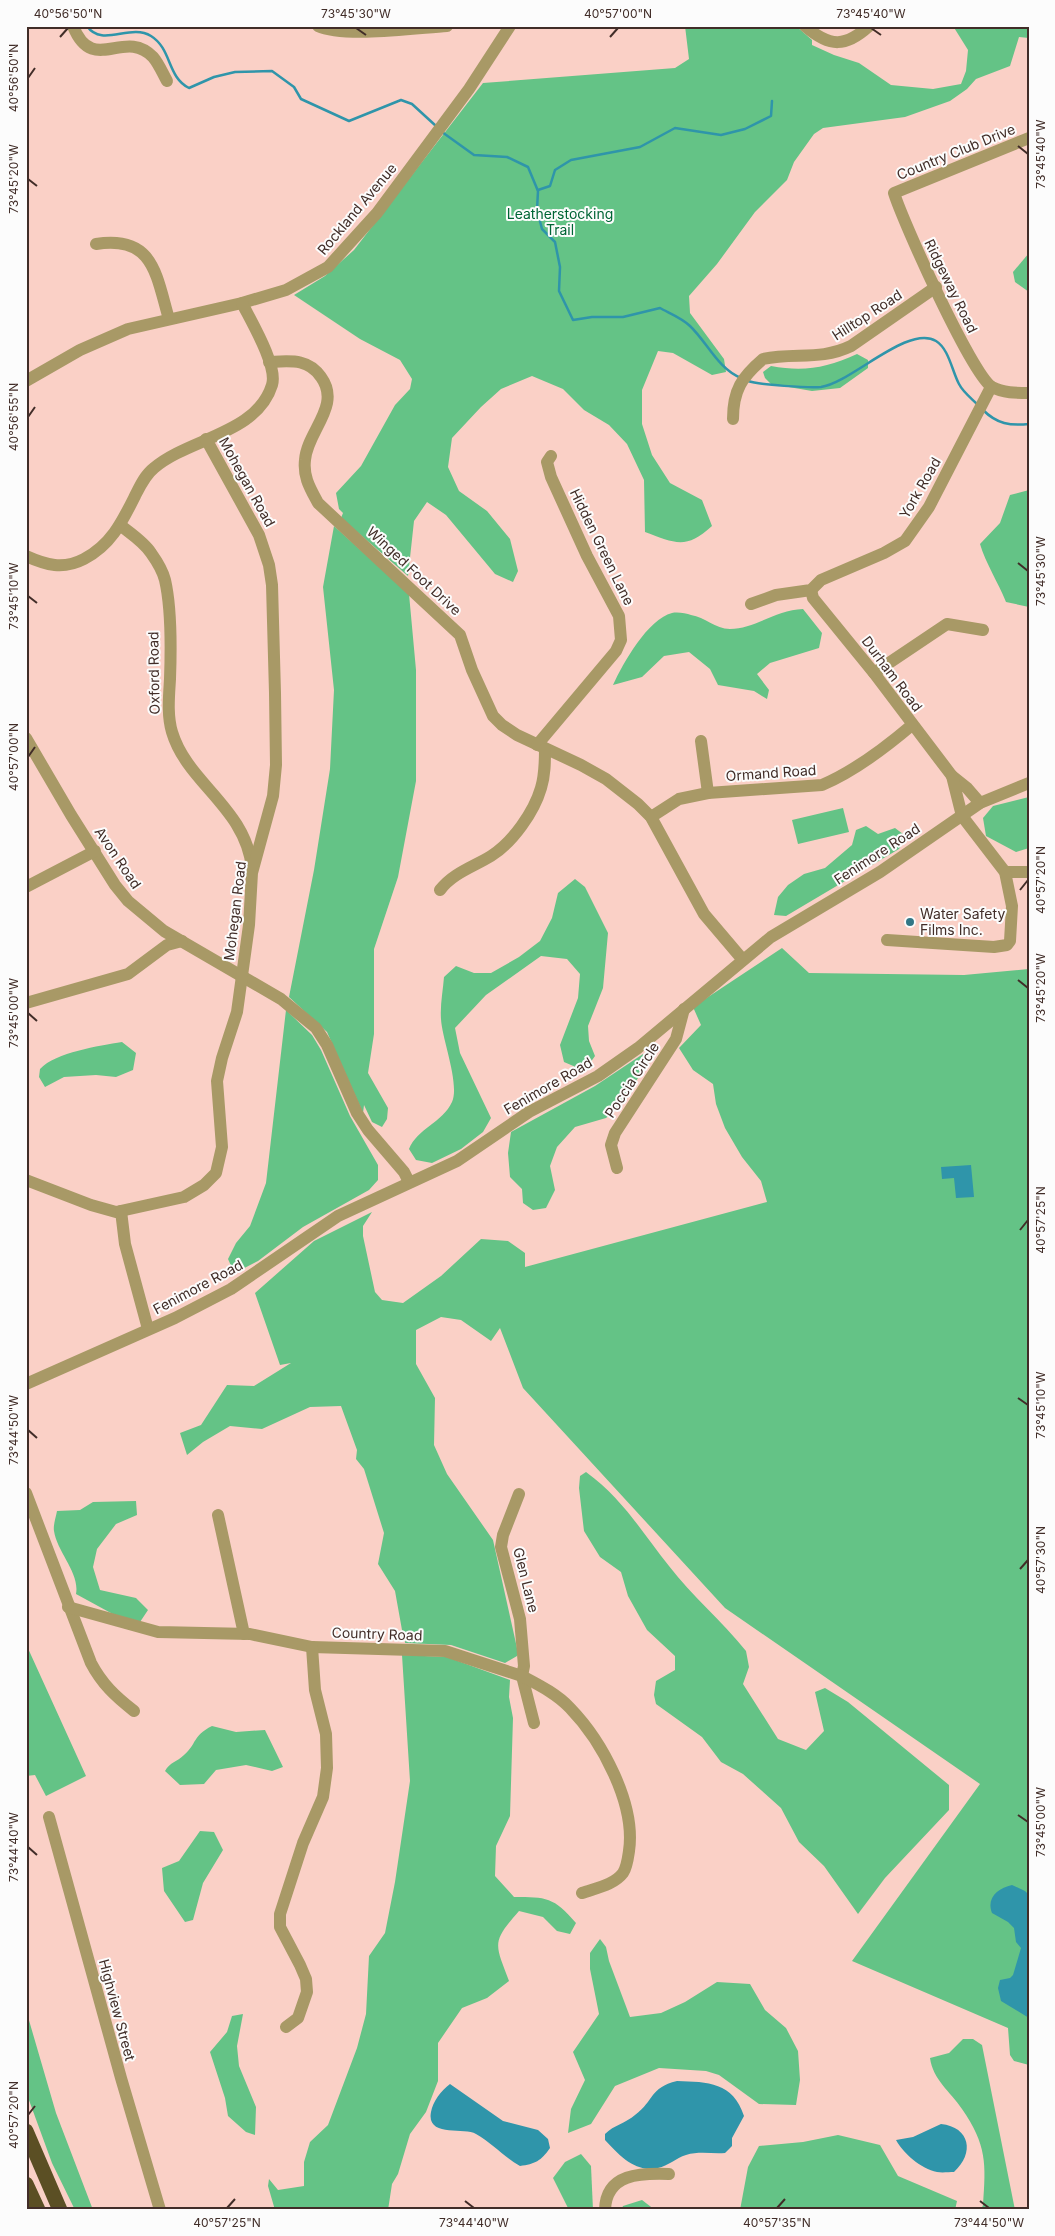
<svg xmlns="http://www.w3.org/2000/svg" width="1055" height="2236" viewBox="0 0 1055 2236" font-family="Inter,sans-serif">
<style>
.green{fill:#64c386}
.water{fill:#2f95aa}
.lines{fill:none;stroke-linecap:round;stroke-linejoin:round}
.stream{stroke:#2f95aa;stroke-width:2.5}
.minor{stroke:#a89966;stroke-width:12}
.highway{stroke:#5b4f24;stroke-width:15}
.ticks{fill:none;stroke:#412d28;stroke-width:2}
.poi-dot{fill:#327786;stroke:#fcfcfc;stroke-width:2}
.labels{text-anchor:middle;stroke-width:4;stroke-linejoin:round;paint-order:stroke}
.street-label{font-size:14px;fill:#412d28;stroke:#fcfcfc}
.park-label{font-size:14px;fill:#006535;stroke:#fcfcfc}
.poi-label{font-size:14px;fill:#412d28;stroke:#fcfcfc;text-anchor:start}
.neatline{fill:none;stroke:#412d28;stroke-width:2}
.ticks-label{font-size:12px;text-anchor:middle;fill:#412d28}
</style>
<rect width="100%" height="100%" fill="#fad0c6"/>
<g class="green">
<path d="M685,26h111l16,14v5l22,10 25,8 32,22 42,4 28,-5 5,-13 2,-21 -15,-24h76v12l-10,-1 -9,29 -34,13 -9,10 -17,12 -45,16 -82,11 -9,6 -20,28 -7,18 -32,32 -38,52 -28,32 1,17 34,46 2,13 -14,3 -39,-22 -15,-2 -16,39v34l10,31 18,28 32,17 10,26c-26,24 -37,17 -67,6l-1,-52 -17,-36 -18,-19 -25,-15 -21,-21 -31,-13 -31,13 -20,18 -29,31 -4,29 11,24 28,20 23,28 8,32 -5,11 -18,-8 -49,-59 -19,-13 -13,19 -6,55 -67,-58 2,-5 -4,-4 -3,-16 25,-27 34,-61 15,-16 2,-10 -12,-19 -40,-21 -66,-44 31,-19 29,-26 129,-167 192,-15 14,-9z"/>
<polygon points="1029,253 1029,292 1015,282 1013,272"/>
<path d="M857,354l11,6v8l-28,20 -28,3 -41,-7 -6,-6 -2,-6 8,-6c33,6 55,2 86,-12z"/>
<path d="M1029,490v117l-23,-5c-8,-20 -20,-38 -26,-58l20,-21 10,-28z"/>
<polygon points="334,526 409,594 416,670 416,781 398,877 374,949 374,1034 368,1073 388,1108 387,1119 382,1127 372,1122 364,1105 363,1113 327,1032 289,997 314,870 330,769 334,690 323,587"/>
<path d="M803,609l19,24 -3,15 -49,15 -13,11 12,16 -2,9 -13,-8 -36,-6 -8,-16 -21,-17 -25,4 -22,21 -29,8c10,-22 35,-66 59,-72 5,-1 14,0 19,2 14,2 24,14 39,14 24,0 46,-19 73,-20z"/>
<polygon points="1029,797 1029,848 1016,852 986,836 983,818 993,806"/>
<polygon points="843,808 849,832 798,844 792,820"/>
<polygon points="866,826 878,834 895,828 907,837 899,849 786,916 774,915 778,897 788,885 804,874 825,868 852,845 856,830"/>
<path d="M575,879l10,8 23,46 -5,55 -15,38 1,15 6,15 -5,7 -12,5 -14,-6 -4,-17 18,-47 2,-24 -13,-15 -26,-3 -55,39 -31,33 5,25 31,65 -8,14 -22,17 -29,14 -16,-3 -7,-11c8,-20 34,-27 43,-47 8,-18 -10,-63 -11,-83 -1,-14 2,-29 3,-42l12,-11 18,7h17l28,-16 21,-16 12,-23 6,-25z"/>
<polygon points="782,948 809,973 964,975 1029,969 1029,2065 1014,2061 1010,2055 1008,2028 852,1961 980,1784 725,1608 523,1388 500,1328 491,1341 461,1320 441,1317 416,1330 416,1364 435,1398 434,1445 447,1474 493,1540 517,1648 517,1656 505,1663 451,1645 405,1643 406,1635 402,1630 395,1591 378,1564 384,1533 364,1469 356,1459 357,1450 341,1406 310,1407 262,1429 230,1426 203,1442 187,1455 180,1433 201,1425 227,1385 254,1386 291,1363 280,1365 255,1293 314,1241 372,1212 363,1226 363,1236 375,1292 382,1300 403,1303 441,1276 481,1239 508,1241 525,1253 525,1267 767,1202 761,1181 742,1157 725,1128 716,1104 713,1084 693,1070 679,1048 701,1025 693,1007"/>
<polygon points="286,1010 312,1035 321,1050 350,1116 378,1165 378,1180 369,1190 303,1227 258,1261 229,1276 235,1269 232,1268 228,1259 236,1243 250,1226 266,1183"/>
<path d="M122,1042l14,11 -3,17 -17,7 -20,-2 -32,2 -19,10 -6,-10 1,-8c16,-17 59,-23 82,-27z"/>
<polygon points="643,1054 649,1060 622,1104 606,1118 575,1127 557,1147 550,1166 555,1190 546,1208 533,1210 523,1203 522,1189 510,1177 508,1153 511,1132 595,1086"/>
<path d="M586,1472c37,27 55,59 83,94 23,30 53,55 77,85l3,16 -6,17 35,55 28,11 18,-19 -9,-39 10,-4 23,14 101,83v25l-64,68 -27,36 -34,-48 -25,-24 -18,-34 -38,-34 -22,-12 -19,-25 -46,-33 -2,-9 2,-14 19,-11v-14l-28,-26 -19,-34 -7,-24 -21,-15 -16,-26 -5,-43 1,-12z"/>
<path d="M136,1501l1,14 -21,9 -19,25 -4,18 7,23 36,8 12,12 -8,12 -20,-4 -44,-24c4,-21 -19,-42 -22,-63 -1,-6 2,-14 3,-20l23,-1 13,-8z"/>
<polygon points="26,1644 86,1776 46,1796 35,1775 26,1776"/>
<path d="M402,1655l45,2 63,23 -1,17 4,21 -3,98 -14,30 -1,30 19,21c32,0 40,0 62,26l-6,11 -13,-3 -14,-14 -24,-6c-28,32 -24,32 -10,70l-22,17 -25,10 -24,35v38l-12,31 -16,22 -12,40 -6,10 -4,26h-113l-7,-24 1,-7 9,11 26,-4v-24l6,-20 18,-17 29,-77 9,-34 3,-58 16,-23 10,-51 15,-101z"/>
<path d="M212,1726l24,6 29,-2 18,37 -11,4 -26,-6 -30,5 -12,14 -24,1 -15,-14c5,-9 12,-9 19,-16 13,-11 8,-19 28,-29z"/>
<polygon points="200,1831 214,1832 223,1850 203,1883 193,1920 185,1922 164,1891 162,1868 179,1861"/>
<polygon points="600,1939 606,1947 609,1961 630,2017 661,2013 685,2002 717,1982 750,1984 765,2010 786,2028 798,2051 800,2080 796,2105 759,2104 719,2075 706,2071 659,2068 615,2086 591,2124 568,2133 571,2109 585,2080 573,2052 599,2014 590,1969 590,1953"/>
<polygon points="26,2010 56,2113 93,2210 75,2210 52,2163 26,2092"/>
<polygon points="243,2014 237,2046 239,2066 256,2107 255,2135 246,2132 228,2116 225,2098 210,2052 227,2032 232,2016"/>
<path d="M963,2039h10l9,6 33,165h-34l2,-5c3,-41 4,-60 -21,-96 -12,-18 -29,-29 -32,-51l19,-5z"/>
<polygon points="838,2135 880,2145 898,2176 957,2201 955,2210 740,2210 748,2167 759,2146 803,2142"/>
<polygon points="581,2154 591,2166 593,2210 569,2210 553,2178 565,2162"/>
<polygon points="642,2200 655,2210 621,2210 623,2206"/>
</g>
<g class="water">
<polygon points="971,1165 974,1197 956,1198 954,1178 942,1179 941,1167"/>
<path d="M1012,1885l13,6 4,4v123l-28,-17 -3,-13 2,-8 10,-2 3,-3 8,-27 -5,-6 -2,-14 -6,-6 -16,-9c-6,-15 6,-25 20,-28z"/>
<path d="M677,2081c31,1 56,1 67,35l-12,22v8l-7,7c-13,1 -26,-2 -39,2 -10,3 -18,11 -28,13 -23,5 -39,-13 -53,-28v-6c9,-9 21,-11 30,-19 20,-15 14,-27 42,-34z"/>
<path d="M450,2084l53,37 35,9 10,9 2,9c-9,13 -15,16 -30,18 -16,-9 -28,-23 -44,-32 -12,-7 -50,4 -45,-22 2,-11 10,-21 19,-28z"/>
<path d="M941,2124c29,3 34,29 13,48 -5,0 -12,1 -17,0 -16,-3 -34,-19 -41,-32l17,-3z"/>
</g>
<g class="lines">
<g class="stream">
<path d="M87,26c15,22 43,-3 64,10 21,13 16,41 38,52l25,-11 21,-5 37,-1 22,16 7,12 48,22 52,-21 11,4 24,22"/>
<path d="M442,132l32,23 33,2 21,10 10,24 -1,19 5,19 13,13 5,25 -1,24 14,29 19,-3h31l37,-9c9,5 22,10 30,18 17,16 28,43 51,52"/>
<polyline points="538,190 550,186 555,170 571,160 640,147 675,128 721,135 745,129 771,116 772,101"/>
<path d="M748,381c11,4 61,7 73,6 30,-4 87,-63 115,-46 13,8 16,30 23,43 4,8 12,14 18,20"/>
<path d="M983,410c14,14 27,16 46,14"/>
</g>
<g class="minor">
<path d="M73,26c20,50 51,1 80,31 6,7 10,17 14,24"/>
<path d="M318,26c26,12 98,2 129,0"/>
<path d="M805,26c25,22 41,21 64,0"/>
<path d="M1029,138l-135,55c9,29 78,182 98,194 11,6 24,6 37,6"/>
<path d="M96,244c58,-9 60,31 73,75"/>
<path d="M269,362c21,-1 39,-4 52,15 21,29 -14,54 -16,83 -2,17 5,28 13,43l142,132 12,35 21,46 9,9 15,10 64,30 25,14 32,25 13,13 53,97 39,46"/>
<polyline points="26,381 80,350 128,329 242,303 286,290 328,267 377,213 469,89 510,26"/>
<path d="M733,419c0,-29 9,-42 30,-60 32,-7 57,2 88,-13l85,-59"/>
<path d="M120,525c10,8 24,17 31,28 5,7 12,19 14,27 6,26 6,72 5,99 -1,17 -3,36 2,53 15,51 74,76 80,136"/>
<path d="M26,556c20,9 37,14 58,3 27,-14 38,-37 51,-63 5,-10 10,-21 19,-28 35,-30 103,-34 118,-83 6,-19 -21,-64 -30,-82"/>
<polyline points="811,590 813,598 874,673 952,776 967,788 980,803"/>
<polyline points="751,604 776,595 811,590 821,580 884,553 905,541 929,507 991,387"/>
<polyline points="874,673 947,624 983,630"/>
<polyline points="26,738 71,815 115,885 128,901 164,931 281,999 316,1028 327,1045 357,1113 368,1130 404,1172 409,1182"/>
<polyline points="701,741 708,793"/>
<polyline points="537,745 616,651 621,640 619,616 587,556 551,477 547,462 551,456"/>
<path d="M651,817l28,-18 29,-6 114,-8c33,-14 63,-37 90,-60"/>
<polyline points="1005,872 1029,872"/>
<polyline points="26,887 95,851"/>
<path d="M440,890c13,-17 33,-23 51,-34 22,-14 43,-44 50,-68 4,-13 4,-26 4,-39"/>
<polyline points="887,940 994,947 1007,945 1010,941 1012,906 1005,872 962,816 952,776"/>
<polyline points="26,1003 128,974 167,945 182,941"/>
<polyline points="617,1168 611,1145 615,1133 676,1039 684,1009"/>
<polyline points="26,1180 91,1205 116,1212 184,1197 204,1185 216,1173 222,1147 217,1081 222,1058 237,1012 249,925 252,873 273,796 276,765 275,693 272,585 269,565 259,535 206,439"/>
<polyline points="121,1211 125,1244 148,1329"/>
<polyline points="26,1384 175,1318 231,1289 338,1216 457,1161 529,1112 598,1076 638,1048 771,937 880,872 980,803 1029,783"/>
<path d="M26,1493l65,170c11,21 24,33 43,48"/>
<polyline points="519,1494 503,1535 501,1547 520,1619 524,1666 522,1676 534,1723"/>
<polyline points="218,1515 244,1634"/>
<path d="M68,1607l90,25 92,2 62,13 133,4 77,25c17,9 35,18 48,32 32,33 66,96 59,143 -1,7 -2,16 -6,22 -9,12 -27,15 -41,20"/>
<polyline points="49,1817 121,2078 160,2210"/>
<polyline points="286,2027 298,2018 307,1992 306,1979 300,1965 280,1927 280,1914 303,1843 323,1797 327,1768 326,1734 315,1690 312,1647"/>
<path d="M605,2210c1,-37 36,-37 64,-36"/>
</g>
<g class="highway">
<polyline points="26,2131 60,2210"/>
<polyline points="26,2184 38,2210"/>
</g>
</g>
<path class="ticks" d="M356,28l10,7M871,28l10,7M60,37l8,-9M610,37l8,-9M28,78l7,-10M1018,146l10,8M28,179l9,7M28,417l7,-10M1018,563l10,8M28,596l9,7M28,757l7,-10M1020,890l8,-10M1018,980l10,8M28,1013l9,8M1020,1230l8,-10M1018,1398l10,7M28,1430l9,8M1020,1569l8,-9M1018,1815l10,7M28,1847l9,8M28,2115l7,-9M465,2201l9,7M980,2201l9,7M227,2208l8,-9M777,2208l8,-9"/>
<circle class="poi-dot" cx="910" cy="922" r="5"/>
<g class="labels">
<g class="street-label">
<text transform="translate(956 152) rotate(-22)" y="5">Country Club Drive</text>
<text transform="translate(357 209) rotate(-50)" y="5">Rockland Avenue</text>
<text transform="translate(951 286) rotate(64)" y="5">Ridgeway Road</text>
<text transform="translate(867 315) rotate(-33)" y="5">Hilltop Road</text>
<text transform="translate(247 482) rotate(61)" y="5">Mohegan Road</text>
<text transform="translate(920 488) rotate(-60)" y="5">York Road</text>
<text transform="translate(602 547) rotate(64)" y="5">Hidden Green Lane</text>
<text transform="translate(414 571) rotate(43)" y="5">Winged Foot Drive</text>
<text transform="translate(154 673) rotate(-91)" y="5">Oxford Road</text>
<text transform="translate(892 674) rotate(53)" y="5">Durham Road</text>
<text transform="translate(771 773) rotate(-4)" y="5">Ormand Road</text>
<text transform="translate(877 854) rotate(-33)" y="5">Fenimore Road</text>
<text transform="translate(118 858) rotate(56)" y="5">Avon Road</text>
<text transform="translate(235 911) rotate(-83)" y="5">Mohegan Road</text>
<text transform="translate(632 1080) rotate(-57)" y="5">Poccia Circle</text>
<text transform="translate(548 1086) rotate(-30)" y="5">Fenimore Road</text>
<text transform="translate(198 1287) rotate(-28)" y="5">Fenimore Road</text>
<text transform="translate(526 1580) rotate(76)" y="5">Glen Lane</text>
<text transform="translate(377 1634) rotate(2)" y="5">Country Road</text>
<text transform="translate(117 2010) rotate(75)" y="5">Highview Street</text>
</g>
<g class="park-label">
<text x="560" y="219">Leatherstocking<tspan x="560" dy="16">Trail</tspan></text>
</g>
<g class="poi-label">
<text x="920" y="919">Water Safety<tspan x="920" dy="16">Films Inc.</tspan></text>
</g>
</g>
<rect width="1055" height="2236" fill="none" stroke="#fcfcfc" stroke-width="55"/>
<rect x="28" y="28" width="1000" height="2180" class="neatline"/>
<g class="ticks-label">
<text x="68" y="18">40°56'50"N</text>
<text x="356" y="18">73°45'30"W</text>
<text x="618" y="18">40°57'00"N</text>
<text x="871" y="18">73°45'40"W</text>
<text transform="translate(14 78) rotate(-90)" y="4">40°56'50"N</text>
<text transform="translate(1041 154) rotate(-90)" y="4">73°45'40"W</text>
<text transform="translate(14 179) rotate(-90)" y="4">73°45'20"W</text>
<text transform="translate(14 417) rotate(-90)" y="4">40°56'55"N</text>
<text transform="translate(1041 571) rotate(-90)" y="4">73°45'30"W</text>
<text transform="translate(14 596) rotate(-90)" y="4">73°45'10"W</text>
<text transform="translate(14 757) rotate(-90)" y="4">40°57'00"N</text>
<text transform="translate(1041 880) rotate(-90)" y="4">40°57'20"N</text>
<text transform="translate(1041 988) rotate(-90)" y="4">73°45'20"W</text>
<text transform="translate(14 1013) rotate(-90)" y="4">73°45'00"W</text>
<text transform="translate(1041 1220) rotate(-90)" y="4">40°57'25"N</text>
<text transform="translate(1041 1405) rotate(-90)" y="4">73°45'10"W</text>
<text transform="translate(14 1430) rotate(-90)" y="4">73°44'50"W</text>
<text transform="translate(1041 1560) rotate(-90)" y="4">40°57'30"N</text>
<text transform="translate(1041 1822) rotate(-90)" y="4">73°45'00"W</text>
<text transform="translate(14 1847) rotate(-90)" y="4">73°44'40"W</text>
<text transform="translate(14 2115) rotate(-90)" y="4">40°57'20"N</text>
<text x="227" y="2227">40°57'25"N</text>
<text x="474" y="2227">73°44'40"W</text>
<text x="777" y="2227">40°57'35"N</text>
<text x="989" y="2227">73°44'50"W</text>
</g>
</svg>
